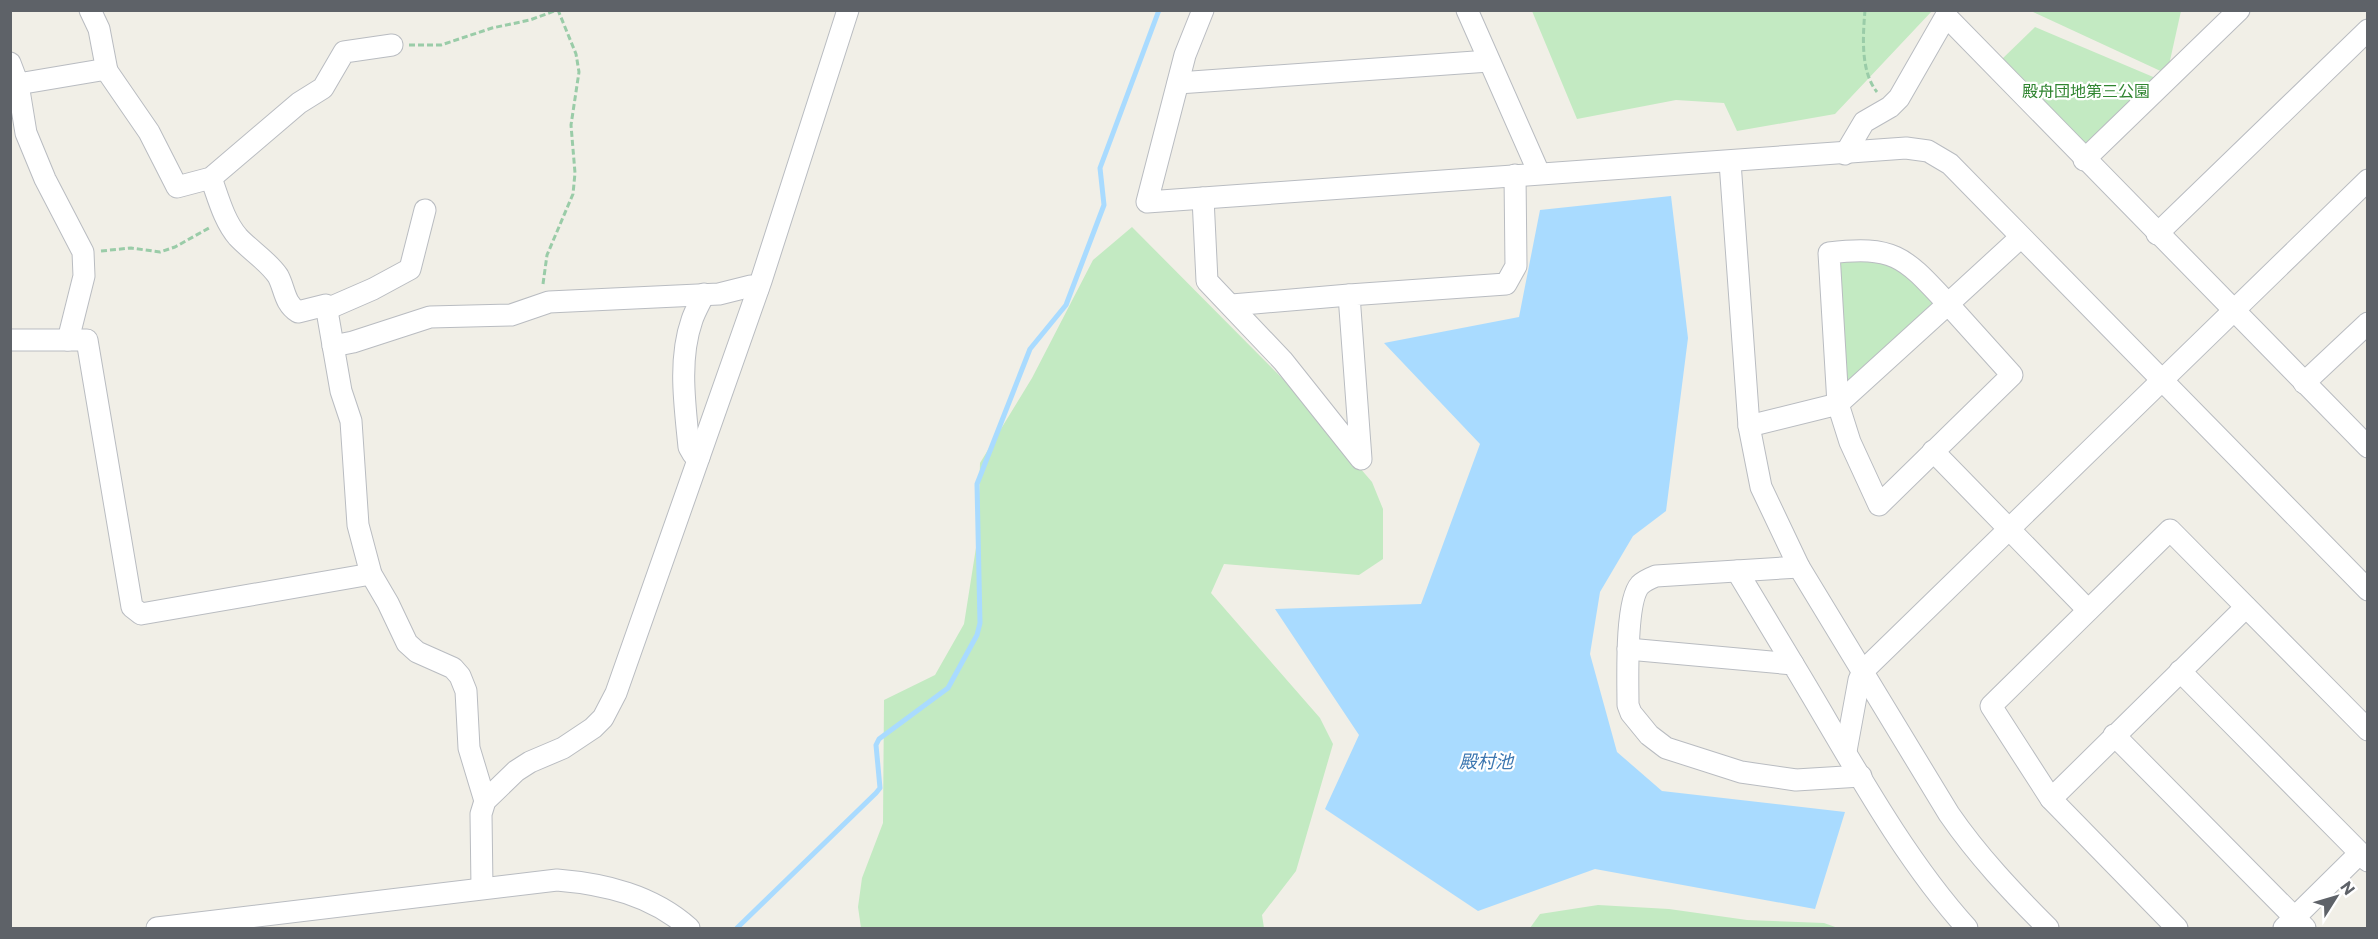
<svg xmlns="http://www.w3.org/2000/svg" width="2378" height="939" viewBox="0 0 2378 939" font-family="Commissioner,'Noto Sans JP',sans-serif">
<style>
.green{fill:#c3eac2}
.water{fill:#a9dbff}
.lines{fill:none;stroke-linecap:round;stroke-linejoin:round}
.stream{stroke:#a9dbff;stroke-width:5}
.minor-casing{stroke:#b9bcc1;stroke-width:23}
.path{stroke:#9acca8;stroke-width:3;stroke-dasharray:6 3;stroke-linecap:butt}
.minor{stroke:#fff;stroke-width:21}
.labels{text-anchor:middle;stroke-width:4.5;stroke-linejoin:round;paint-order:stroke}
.park-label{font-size:16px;fill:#308531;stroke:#fff}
.water-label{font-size:18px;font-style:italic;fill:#3b76b0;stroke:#fff}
</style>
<rect width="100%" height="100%" fill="#f1efe7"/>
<g class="green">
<polygon points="1532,11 1932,11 1835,114 1737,131 1724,103 1676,100 1577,119"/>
<polygon points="2031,11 2181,11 2167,74"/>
<polygon points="2035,27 2158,79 2087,144 2082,144 2000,61"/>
<polygon points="1132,227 1285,381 1372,482 1383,509 1383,559 1359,575 1224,564 1211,593 1320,718 1333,744 1296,871 1262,915 1264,928 861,928 858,907 862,878 883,823 884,700 935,675 964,624 978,535 980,463 1032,378 1093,260"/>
<path d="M1841,260c52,0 56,5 93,39v7l-81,74 -7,2 -7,-116z"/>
<polygon points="1598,905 1669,909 1747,920 1824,923 1838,928 1530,928 1540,914"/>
</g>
<polygon class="water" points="1671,196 1688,338 1666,511 1633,536 1600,592 1590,654 1617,752 1662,791 1845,812 1815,909 1595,869 1478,911 1325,809 1359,735 1275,609 1421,604 1480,444 1384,343 1519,317 1540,210"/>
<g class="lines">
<polyline class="stream" points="737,928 876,793 880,788 876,745 879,739 948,688 977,635 980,623 977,484 1030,349 1066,305 1104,205 1100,168 1159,10"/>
<defs>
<g id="minor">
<polyline points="90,10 99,29 107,71"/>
<polyline points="1203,10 1185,55 1147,202 1906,148 1928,151 1950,164 2368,590"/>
<polyline points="1467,10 1539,173"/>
<polyline points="10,63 18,84 101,70 107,71 149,132 177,187 211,178 299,103 323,88 344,52 392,45"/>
<polyline points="1178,83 1489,61"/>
<polyline points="18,84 26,133 45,179 83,252 84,276 68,340"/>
<polyline points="1845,154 1864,122 1890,107 1899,98 1946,16 2368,447"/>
<polyline points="2084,160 2239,10"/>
<path d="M1730,162l19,264 12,61 38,80 150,247c29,42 63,78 99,114"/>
<path d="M211,178c7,19 13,43 27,59 12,13 30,24 40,39 7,13 6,27 20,36l28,-7 15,86 10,30 7,104 13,49 17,29 19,40 10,9 36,16 7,8 6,15 3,57 16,53"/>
<polyline points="1203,198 1207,281 1283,361 1361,459 1349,295 1506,284 1516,266 1515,175"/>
<polyline points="2157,234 2368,30"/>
<polyline points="1232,305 1349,295"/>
<polyline points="327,309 373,289 410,269 425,210"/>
<polyline points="10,340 87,340 132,607 141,614 371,574"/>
<polyline points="333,346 353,342 430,317 511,315 549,302 719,294 751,286 758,289"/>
<polyline points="2304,383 2368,323"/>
<path d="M1838,404l-9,-151c67,-8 76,5 119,51l73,-67"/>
<polyline points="1749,426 1838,404 1850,442 1879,505 2012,375 1948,304 1838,404"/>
<polyline points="1933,451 2088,610"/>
<path d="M699,457l-6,-3 -4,-7c-4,-41 -11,-87 3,-127 3,-9 8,-17 12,-26"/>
<path d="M1799,567l-143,9c-5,2 -12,5 -16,9 -15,17 -12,96 -12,120l3,8 18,22 17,13 75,24 55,8 65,-4"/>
<polyline points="1737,571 1793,664"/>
<path d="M1628,649l165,15c53,87 106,189 174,264"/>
<polyline points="2180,671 2368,861"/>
<polyline points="2114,735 2305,928"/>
<polyline points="1846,751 1859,680 1863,671 2368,180"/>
<polyline points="2051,799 2246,607"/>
<polyline points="482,888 481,814 485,801 516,771 530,762 563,748 593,728 603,718 616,693 761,281 848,10"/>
<path d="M157,928l400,-48c48,4 95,15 132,48"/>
<polyline points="2177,928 2051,799 1991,706 2170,530 2368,730"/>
<polyline points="2284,928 2360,853"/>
</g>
</defs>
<use href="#minor" class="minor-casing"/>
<g class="path">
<path d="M1865,10c-2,25 -5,61 12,82"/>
<polyline points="409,45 441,45 492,28 530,20 557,10"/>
<polyline points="101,251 131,248 160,252 175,247 209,228"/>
<polyline points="543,284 547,255 573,194 575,173 571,125 579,72 576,54 558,10"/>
</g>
<use href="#minor" class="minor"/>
</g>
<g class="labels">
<g class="park-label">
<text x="2086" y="97">殿舟団地第三公園</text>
</g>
<g class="water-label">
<text x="1486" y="768">殿村池</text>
</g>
</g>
<rect width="2378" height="939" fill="none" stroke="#5e6268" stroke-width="24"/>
<g transform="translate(2336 897) rotate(53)" stroke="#ffffff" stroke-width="4.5" paint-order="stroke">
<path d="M0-4.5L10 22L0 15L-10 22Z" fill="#5e6268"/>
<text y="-9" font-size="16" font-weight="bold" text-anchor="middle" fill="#5e6268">N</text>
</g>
</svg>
